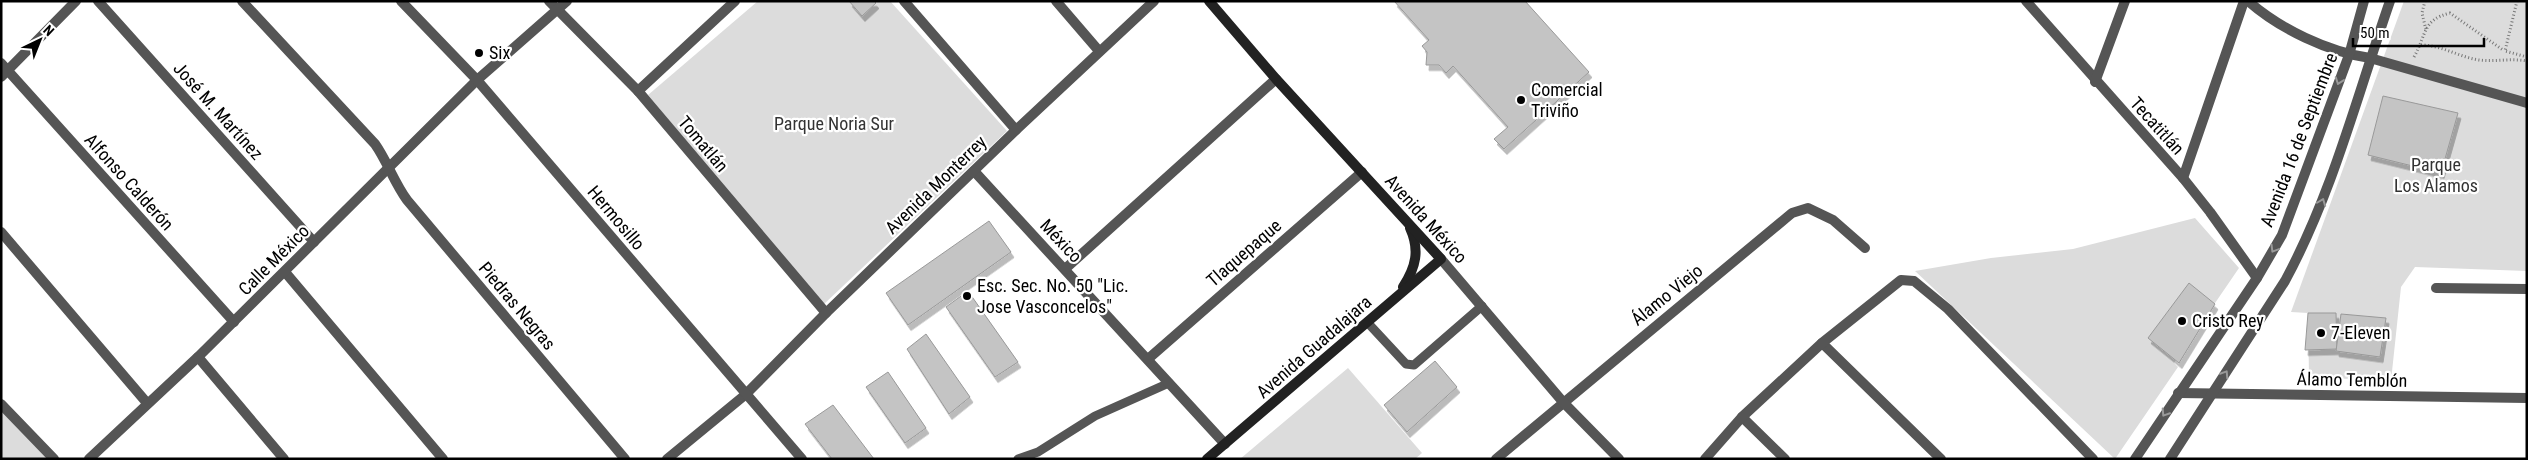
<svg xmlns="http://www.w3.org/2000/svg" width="2528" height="460" viewBox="0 0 2528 460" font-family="'Roboto Condensed',sans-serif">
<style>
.green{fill:#dcdcdc}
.building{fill:#c4c4c4;stroke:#999;filter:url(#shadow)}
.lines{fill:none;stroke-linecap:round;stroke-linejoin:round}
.path{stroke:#777;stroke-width:3;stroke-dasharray:1 2.5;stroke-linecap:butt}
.service{stroke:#555;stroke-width:9}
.pedestrian{stroke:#555;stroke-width:10}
.minor{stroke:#555;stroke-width:10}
.tertiary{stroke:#555;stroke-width:10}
.secondary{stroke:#222;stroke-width:10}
.oneway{stroke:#999}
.poi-dot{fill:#000;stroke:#fff;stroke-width:2}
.labels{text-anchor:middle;stroke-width:4.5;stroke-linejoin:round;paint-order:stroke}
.poi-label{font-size:18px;fill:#000;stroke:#fff;text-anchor:start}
.street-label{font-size:18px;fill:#000;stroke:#fff}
.park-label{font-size:18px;fill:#333;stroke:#fff}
</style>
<defs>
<filter id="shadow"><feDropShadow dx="3" dy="5.5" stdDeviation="0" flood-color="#0004"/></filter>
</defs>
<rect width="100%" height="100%" fill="#fff"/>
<g class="green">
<polygon points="758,1 890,1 1007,131 823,305 648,95"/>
<polygon points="2404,1 2527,1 2527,271 2415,267 2401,287 2391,381 2309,377 2308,313 2291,312"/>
<polygon points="2195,218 2239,268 2174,363 2178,367 2115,459 1915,271 1991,258 2073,249"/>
<polygon points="1348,368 1422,453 1415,459 1240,459"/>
<polygon points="1,410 53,459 1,459"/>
</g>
<g class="building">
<polygon points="849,1 874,1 876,3 862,16"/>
<polygon points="1394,1 1525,1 1589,72 1504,149 1494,139 1508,127 1453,66 1446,73 1439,65 1426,65 1427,52 1422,46 1429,40"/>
<polygon points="2383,96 2458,113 2441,173 2368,155"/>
<polygon points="989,221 1011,252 908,325 886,293"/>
<polygon points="2189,283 2215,304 2179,363 2148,338"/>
<polygon points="968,291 1018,362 995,377 946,307"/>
<polygon points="2308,313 2336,313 2337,349 2305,350"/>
<polygon points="2341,314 2386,318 2380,357 2336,351"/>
<polygon points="926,334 970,397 949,414 907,349"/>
<polygon points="1435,361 1457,387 1407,432 1384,405"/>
<polygon points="888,372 926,428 905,443 866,387"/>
<polygon points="833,405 874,459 832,459 805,424"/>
</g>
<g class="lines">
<g class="path">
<polyline points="2425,1 2422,13 2426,30"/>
<polyline points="2517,1 2505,51 2527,57"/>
<path d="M2421,45c20,0 38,12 58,15 16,2 32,-2 48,1"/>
<path d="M2414,57c13,-23 8,-37 36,-44l53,37"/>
</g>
<g class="service">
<polyline points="1367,322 1406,364 1414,365 1482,306"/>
<polyline points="1018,459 1038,452 1095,416 1169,383"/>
</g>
<polyline class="pedestrian" points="2370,58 2527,103"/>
<g class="minor">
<polyline points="98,1 314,242"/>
<path d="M242,1l133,143c12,17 19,38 32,56l218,259"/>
<polyline points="549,1 638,91 826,313"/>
<polyline points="904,1 1016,130"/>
<polyline points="1056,1 1099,51"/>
<polyline points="2026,1 2183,178 2210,212 2257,278"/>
<path d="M2248,1c32,28 80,51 122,57"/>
<polyline points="1,63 234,322"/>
<polyline points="1,77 76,1"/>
<polyline points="2095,82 2125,1"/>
<polyline points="638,91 735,1"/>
<polyline points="974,171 1225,444"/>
<polyline points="2183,178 2244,1"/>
<polyline points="1,232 147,403"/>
<polyline points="1065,269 1276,79"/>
<polyline points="285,272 443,459"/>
<polyline points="2436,288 2527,289"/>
<polyline points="1822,343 1941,459"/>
<polyline points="198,357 284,459"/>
<polyline points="1148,359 1362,172"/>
<polyline points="2178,393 2527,398"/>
<polyline points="1,404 54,459"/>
<polyline points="1742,417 1785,459"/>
<polyline points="89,459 198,357 477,80 567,1"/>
<polyline points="667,459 745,395 826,313 1016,130 1154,1"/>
<polyline points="1496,459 1792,213 1808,208 1833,220 1865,248"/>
<polyline points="1705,459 1742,417 1822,343 1901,280 1914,281 1948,309 2093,459"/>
</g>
<g class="tertiary">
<polyline points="401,1 477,80 802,459"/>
<polyline points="1441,259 1563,402 1619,459"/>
<polyline points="2135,459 2257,278 2282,235 2349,55 2364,1"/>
<path d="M2170,459l115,-178c48,-89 72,-185 105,-280"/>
</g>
<g class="secondary">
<path d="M1403,287c13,-20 17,-37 7,-59"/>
<polyline points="1207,459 1441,259 1276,79 1209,1"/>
</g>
</g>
<defs><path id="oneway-chevron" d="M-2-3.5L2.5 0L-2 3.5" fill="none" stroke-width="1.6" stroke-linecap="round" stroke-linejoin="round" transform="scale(1.25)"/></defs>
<g class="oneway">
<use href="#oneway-chevron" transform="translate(2339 81) rotate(110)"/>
<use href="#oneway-chevron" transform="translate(2322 202) rotate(-69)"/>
<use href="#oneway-chevron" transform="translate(2274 249) rotate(121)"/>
<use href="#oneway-chevron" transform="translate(2225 374) rotate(-57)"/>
<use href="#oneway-chevron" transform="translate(2165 413) rotate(123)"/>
</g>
<g class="poi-dot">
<circle cx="479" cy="53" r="5"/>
<circle cx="1521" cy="100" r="5"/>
<circle cx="967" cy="296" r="5"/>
<circle cx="2182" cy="321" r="5"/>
<circle cx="2321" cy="333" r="5"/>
</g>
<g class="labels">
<g class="poi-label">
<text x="489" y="59">Six</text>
<text x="1531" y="96">Comercial<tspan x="1531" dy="21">Triviño</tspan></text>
<text x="977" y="292">Esc. Sec. No. 50 "Lic.<tspan x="977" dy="21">Jose Vasconcelos"</tspan></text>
<text x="2192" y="327">Cristo Rey</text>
<text x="2331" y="339">7-Eleven</text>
</g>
<g class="street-label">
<text transform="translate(218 111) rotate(48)" y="6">José M. Martínez</text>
<text transform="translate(2157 126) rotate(48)" y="6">Tecatitlán</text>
<text transform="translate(2299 140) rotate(-69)" y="6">Avenida 16 de Septiembre</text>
<text transform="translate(703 144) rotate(50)" y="6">Tomatlán</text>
<text transform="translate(129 182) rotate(48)" y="6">Alfonso Calderón</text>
<text transform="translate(936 185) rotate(-44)" y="6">Avenida Monterrey</text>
<text transform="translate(616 218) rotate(50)" y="6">Hermosillo</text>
<text transform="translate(1426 219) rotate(48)" y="6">Avenida México</text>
<text transform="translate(1061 241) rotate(47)" y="6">México</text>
<text transform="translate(1244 253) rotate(-41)" y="6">Tlaquepaque</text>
<text transform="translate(274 260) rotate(-45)" y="6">Calle México</text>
<text transform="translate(1667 295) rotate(-39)" y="6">Álamo Viejo</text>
<text transform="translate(517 306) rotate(50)" y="6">Piedras Negras</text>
<text transform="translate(1314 347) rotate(-41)" y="6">Avenida Guadalajara</text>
<text transform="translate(2352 380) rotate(1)" y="6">Álamo Temblón</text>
</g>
<g class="park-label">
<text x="834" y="130">Parque Noria Sur</text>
<text x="2436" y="171">Parque<tspan x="2436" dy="21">Los Alamos</tspan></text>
</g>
</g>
<rect width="2528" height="460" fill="none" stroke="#000000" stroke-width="5"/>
<g transform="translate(40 40) rotate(43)" stroke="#ffffff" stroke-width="4" paint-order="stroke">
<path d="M0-4L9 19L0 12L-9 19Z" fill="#000000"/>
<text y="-8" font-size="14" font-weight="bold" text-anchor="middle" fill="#000000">N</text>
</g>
<path d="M2353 38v8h131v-8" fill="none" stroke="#000000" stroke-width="2.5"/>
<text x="2360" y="38" font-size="15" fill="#000000" stroke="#ffffff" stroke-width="4" paint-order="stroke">50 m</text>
</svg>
